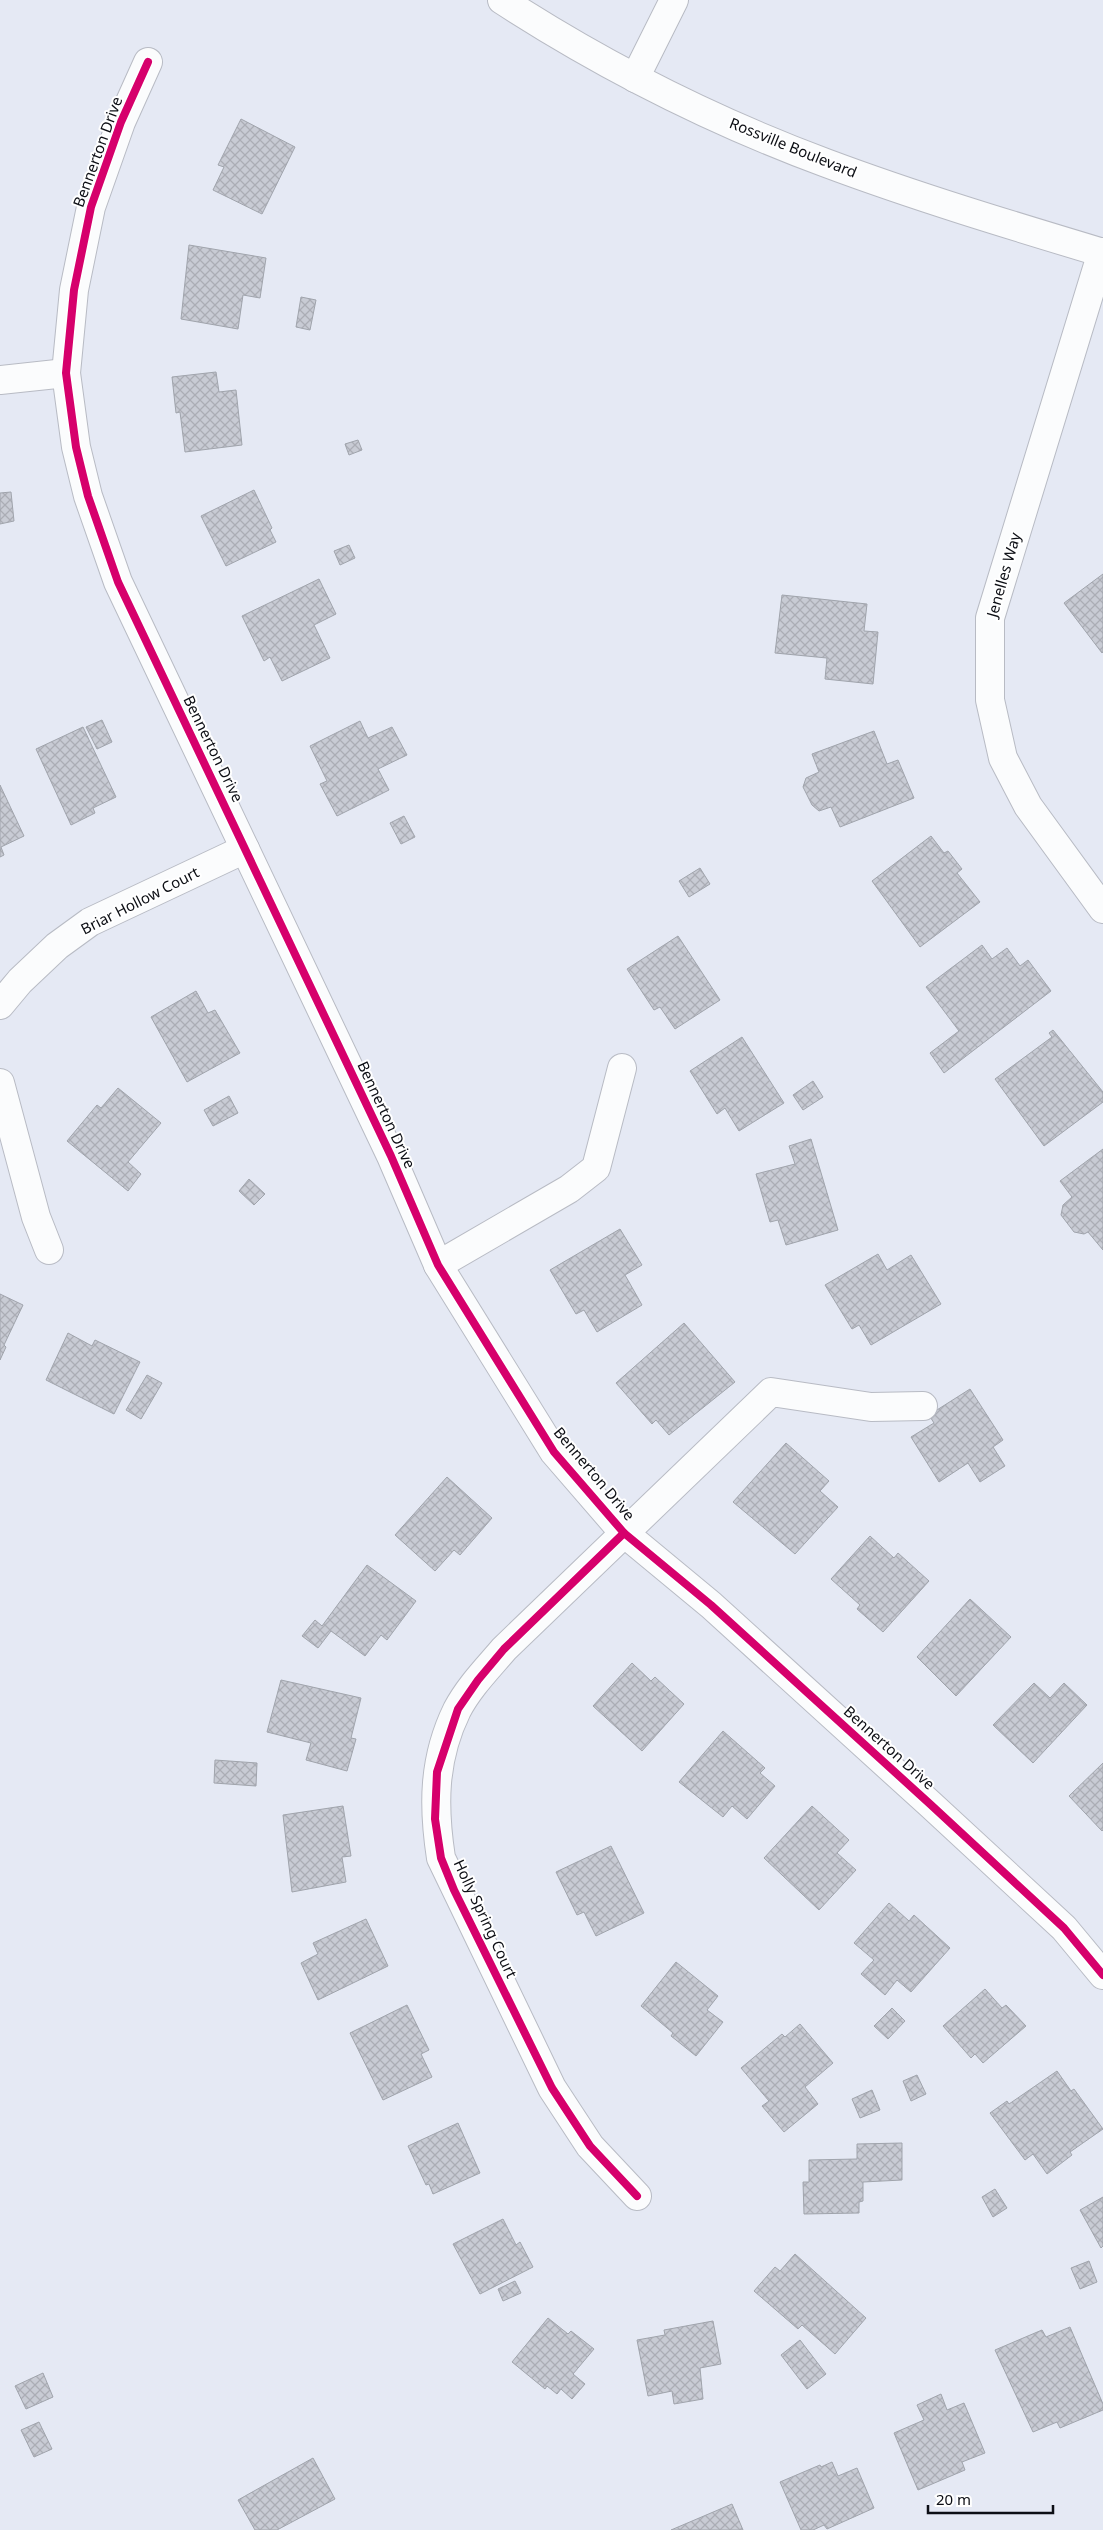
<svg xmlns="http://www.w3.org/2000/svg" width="1103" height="2530" viewBox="0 0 1103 2530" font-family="'Noto Sans',sans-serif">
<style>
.building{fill:url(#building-cross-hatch);stroke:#a0a4ac}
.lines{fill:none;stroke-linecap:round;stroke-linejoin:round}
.minor-casing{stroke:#b8bbc4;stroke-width:30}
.major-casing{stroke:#b8bbc4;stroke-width:30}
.minor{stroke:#fbfcfd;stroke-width:28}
.major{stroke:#fbfcfd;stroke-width:28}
.cycleway-casing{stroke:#fff;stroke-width:11}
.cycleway{stroke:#d6006c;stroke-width:8}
.labels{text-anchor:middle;stroke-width:4;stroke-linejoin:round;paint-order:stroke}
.street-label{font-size:15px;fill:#0c0e14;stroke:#fff}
</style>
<defs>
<pattern id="building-cross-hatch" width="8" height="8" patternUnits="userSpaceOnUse" patternTransform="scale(1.25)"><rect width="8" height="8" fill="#c8cbd4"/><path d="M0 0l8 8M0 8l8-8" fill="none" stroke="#abadb5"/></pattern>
</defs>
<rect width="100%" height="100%" fill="#e5e9f4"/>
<g class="building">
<polygon points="241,119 295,147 262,214 213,190 224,167 218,165"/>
<polygon points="189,245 266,258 260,298 243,295 238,329 181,319"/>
<polygon points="301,297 316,300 310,330 296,327"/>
<polygon points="216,372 219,392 236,390 242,445 185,452 180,412 176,413 172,377"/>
<polygon points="358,440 362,450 349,455 345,444"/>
<polygon points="254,490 272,528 270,530 276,542 226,566 201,516"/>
<polygon points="11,492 14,521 0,524 0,493"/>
<polygon points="349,545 355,558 340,565 334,551"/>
<polygon points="1103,574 1103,652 1102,653 1064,603"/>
<polygon points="319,579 336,614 314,625 330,658 282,681 270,657 264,661 242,616"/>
<polygon points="782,595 867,604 864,631 878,632 873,684 825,679 827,658 775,653"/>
<polygon points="102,720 112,742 97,749 86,727"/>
<polygon points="360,721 368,738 392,727 407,755 378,769 389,790 337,816 320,784 327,781 310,746"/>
<polygon points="83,727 116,797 93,808 95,813 71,825 36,749"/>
<polygon points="874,731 887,764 898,760 914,798 840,827 831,807 819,811 812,805 803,787 806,778 819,772 812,754"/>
<polygon points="0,785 24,836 1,847 4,855 0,857"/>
<polygon points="404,816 415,837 401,844 390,823"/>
<polygon points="931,836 944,853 948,851 962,869 957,873 980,902 920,947 872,881"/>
<polygon points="700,868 710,884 689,897 679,881"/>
<polygon points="678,936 720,1000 675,1029 660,1007 654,1010 627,969"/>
<polygon points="982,945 992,959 1007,948 1020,966 1028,960 1051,991 944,1073 930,1053 959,1031 926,987"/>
<polygon points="196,991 208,1013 215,1010 240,1053 187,1082 151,1017"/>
<polygon points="1053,1030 1103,1092 1103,1102 1044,1146 995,1079 1052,1037 1049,1033"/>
<polygon points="742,1037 784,1103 739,1131 725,1108 717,1114 690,1071"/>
<polygon points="813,1081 823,1097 803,1110 793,1095"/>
<polygon points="118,1088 161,1123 128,1162 141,1174 128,1191 67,1141 97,1105 101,1108"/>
<polygon points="229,1096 238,1113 213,1126 204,1110"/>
<polygon points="811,1139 838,1230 786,1245 778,1220 770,1222 756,1174 795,1164 789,1146"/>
<polygon points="1103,1149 1103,1250 1088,1232 1084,1234 1074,1232 1061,1215 1063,1205 1072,1197 1060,1181"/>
<polygon points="249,1179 265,1194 254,1205 239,1191"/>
<polygon points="620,1229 642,1265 625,1275 642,1305 597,1332 584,1310 576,1314 550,1270"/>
<polygon points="878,1254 887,1270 911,1255 941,1304 871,1345 859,1325 852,1329 825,1285"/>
<polygon points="0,1294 23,1305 4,1345 6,1347 0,1360"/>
<polygon points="684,1323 735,1382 669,1435 656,1420 652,1424 616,1383"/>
<polygon points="68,1333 92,1346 95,1340 140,1362 114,1414 46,1380"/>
<polygon points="147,1375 162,1383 141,1419 126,1410"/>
<polygon points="970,1389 1003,1440 993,1447 1005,1466 980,1482 968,1463 939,1482 911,1437 934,1423 929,1415"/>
<polygon points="786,1443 829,1481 820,1491 838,1507 795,1554 733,1502"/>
<polygon points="447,1477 492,1518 460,1555 454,1550 435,1571 395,1535"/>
<polygon points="870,1536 894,1558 898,1553 929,1581 883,1632 857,1609 860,1605 831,1579"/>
<polygon points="367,1565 416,1601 387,1640 381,1635 365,1656 331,1631 318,1648 302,1636 315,1620 322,1626"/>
<polygon points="970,1599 1011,1637 956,1696 917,1657"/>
<polygon points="632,1663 651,1681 655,1677 684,1704 642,1751 593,1706"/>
<polygon points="281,1680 361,1698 351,1738 356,1739 347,1771 306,1760 311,1743 267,1732"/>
<polygon points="1034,1683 1050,1698 1064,1683 1087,1705 1033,1763 993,1725"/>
<polygon points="723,1731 765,1768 760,1773 775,1786 747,1819 732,1806 723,1817 679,1782"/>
<polygon points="215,1760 257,1763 256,1786 214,1783"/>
<polygon points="1103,1763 1103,1830 1102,1831 1069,1796"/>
<polygon points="343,1806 351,1856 342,1857 346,1882 292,1892 283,1815"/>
<polygon points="812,1806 849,1840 837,1853 856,1870 819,1910 764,1858"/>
<polygon points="611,1846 644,1913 596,1936 584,1912 577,1915 556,1872"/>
<polygon points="889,1903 909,1921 914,1915 950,1948 911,1992 897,1980 885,1995 861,1974 874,1960 854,1943"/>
<polygon points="366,1919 388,1966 318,2000 301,1963 318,1954 313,1943"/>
<polygon points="676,1962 718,1996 707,2010 723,2022 696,2056 671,2036 673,2033 641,2006"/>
<polygon points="985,1989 1002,2008 1006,2005 1026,2026 983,2063 975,2054 971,2058 943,2026"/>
<polygon points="407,2005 429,2050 421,2054 432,2077 383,2100 350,2033"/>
<polygon points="892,2008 905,2021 888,2039 874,2026"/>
<polygon points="800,2024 833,2063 805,2087 818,2104 784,2132 762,2106 769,2101 741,2068 782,2034 785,2037"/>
<polygon points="1057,2071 1071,2091 1074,2089 1103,2129 1070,2152 1072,2155 1047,2174 1033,2154 1025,2160 990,2113 1007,2101 1009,2104"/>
<polygon points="917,2075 926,2094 911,2101 903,2081"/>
<polygon points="872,2090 880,2110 860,2118 852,2099"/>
<polygon points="458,2123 480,2173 433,2194 429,2184 426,2185 408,2146"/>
<polygon points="902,2143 902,2180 863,2182 863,2201 859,2202 859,2213 804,2214 803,2182 809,2182 809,2160 857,2159 857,2144"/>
<polygon points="995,2189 1007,2208 993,2217 982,2197"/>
<polygon points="1103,2197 1103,2246 1101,2248 1080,2210"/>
<polygon points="503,2219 516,2245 520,2242 533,2267 480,2294 453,2244"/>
<polygon points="795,2254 866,2318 835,2354 802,2325 798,2329 754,2291 775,2267 780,2271"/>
<polygon points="1089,2261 1097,2282 1080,2289 1071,2268"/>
<polygon points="515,2281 521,2293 503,2301 498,2289"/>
<polygon points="548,2318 568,2334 571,2331 594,2349 573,2374 585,2384 572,2399 561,2389 557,2394 547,2386 545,2389 512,2362"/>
<polygon points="713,2321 721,2364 700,2368 703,2399 674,2404 672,2391 648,2396 637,2340 665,2335 664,2330"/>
<polygon points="1070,2327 1103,2404 1103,2410 1060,2428 1057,2422 1033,2432 995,2350 1042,2330 1046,2337"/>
<polygon points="800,2340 826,2374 807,2389 781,2355"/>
<polygon points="43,2373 53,2397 26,2409 15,2386"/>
<polygon points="941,2394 947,2410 964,2403 985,2453 962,2462 965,2470 918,2490 894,2433 924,2420 917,2405"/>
<polygon points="39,2422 52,2449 34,2457 21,2430"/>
<polygon points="313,2458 335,2499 277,2530 255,2530 238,2500"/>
<polygon points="832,2462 838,2476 857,2468 874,2508 827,2529 824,2525 813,2530 801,2530 780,2482 820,2465 821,2467"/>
<polygon points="732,2504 743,2530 671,2530"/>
</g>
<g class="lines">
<defs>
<g id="minor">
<polyline points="148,62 121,122 91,207 74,290 66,373 76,447 88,496 118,582 391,1156 438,1265 554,1452 624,1533 711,1605 930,1804 1064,1928 1103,1975"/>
<polyline points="635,78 674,0"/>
<polyline points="1102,252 990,618 990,700 1003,758 1028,806 1103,909"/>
<polyline points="0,380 66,373"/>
<polyline points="0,1005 20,981 57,946 90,922 245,849"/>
<polyline points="0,1083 36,1217 49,1250"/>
<polyline points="438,1265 569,1189 596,1168 622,1068"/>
<path d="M637,2196l-47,-50 -38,-58 -111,-230c-8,-52 -8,-99 16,-148 12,-23 31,-42 47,-61l267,-257 100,15 52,-1"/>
</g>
<path id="major" d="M502,0c102,66 211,121 324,163 91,34 184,62 277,90"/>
</defs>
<use href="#minor" class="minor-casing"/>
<use href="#major" class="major-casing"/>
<use href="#minor" class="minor"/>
<use href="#major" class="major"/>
<defs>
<g id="cycleway">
<polyline points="148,62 121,122 91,207 74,290 66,373 76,447 88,496 118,582 391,1156 438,1265 554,1452 624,1533 711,1605 930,1804 1064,1928 1103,1975"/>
<polyline points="624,1533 504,1649 478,1680 458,1709 437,1772 435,1819 441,1858 454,1890 552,2088 590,2146 637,2196"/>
</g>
</defs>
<use href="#cycleway" class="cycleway-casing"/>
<use href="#cycleway" class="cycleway"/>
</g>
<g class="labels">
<g class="street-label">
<text transform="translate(793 148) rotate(22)" y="5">Rossville Boulevard</text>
<text transform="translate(98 152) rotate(-70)" y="5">Bennerton Drive</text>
<text transform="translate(1004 575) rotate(-74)" y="5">Jenelles Way</text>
<text transform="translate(213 749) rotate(64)" y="5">Bennerton Drive</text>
<text transform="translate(140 901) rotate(-27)" y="5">Briar Hollow Court</text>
<text transform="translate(386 1115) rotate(65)" y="5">Bennerton Drive</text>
<text transform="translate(594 1474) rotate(50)" y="5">Bennerton Drive</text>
<text transform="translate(889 1748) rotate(42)" y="5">Bennerton Drive</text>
<text transform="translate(485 1919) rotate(65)" y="5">Holly Spring Court</text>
</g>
</g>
<path d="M928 2505v8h125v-8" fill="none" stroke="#0c0e14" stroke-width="2.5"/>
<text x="936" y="2505" font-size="15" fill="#0c0e14" stroke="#ffffff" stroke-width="4" paint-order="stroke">20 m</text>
</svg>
